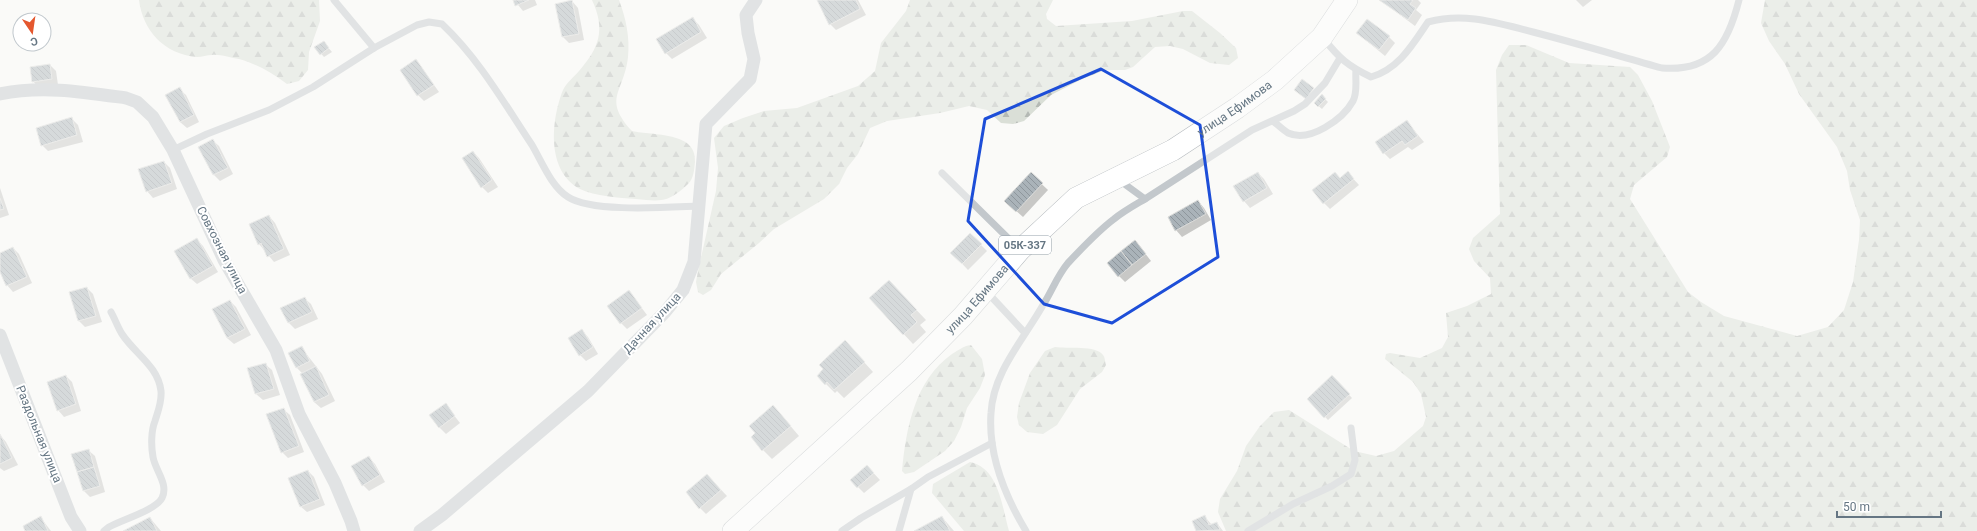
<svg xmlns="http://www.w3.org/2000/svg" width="1977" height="531" viewBox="0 0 1977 531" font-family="Roboto,sans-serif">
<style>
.forest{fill:url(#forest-firs)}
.shadow{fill:#0003}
.building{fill:url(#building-back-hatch);stroke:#dcdcda}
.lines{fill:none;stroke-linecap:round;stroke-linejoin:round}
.primary-casing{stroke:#b5babe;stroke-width:22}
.service{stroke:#c3c8cc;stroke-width:7}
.minor{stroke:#c3c8cc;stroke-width:13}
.primary{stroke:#fff;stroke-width:21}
.marked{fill:none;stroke:#1d4ed8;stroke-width:3;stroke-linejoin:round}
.labels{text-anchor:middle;stroke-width:4;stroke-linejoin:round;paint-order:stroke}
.shield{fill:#fff;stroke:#939fa8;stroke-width:1}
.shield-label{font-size:11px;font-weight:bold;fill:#657683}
.street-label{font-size:12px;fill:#657683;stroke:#fff}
</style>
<defs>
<pattern id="forest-firs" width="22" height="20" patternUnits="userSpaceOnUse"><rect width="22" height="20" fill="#dadfd7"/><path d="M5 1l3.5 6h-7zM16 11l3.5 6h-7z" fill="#b4b9b4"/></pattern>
<pattern id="building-back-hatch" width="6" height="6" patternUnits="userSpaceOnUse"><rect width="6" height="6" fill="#aab3b9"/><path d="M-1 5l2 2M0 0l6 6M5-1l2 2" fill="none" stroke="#8e969c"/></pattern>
</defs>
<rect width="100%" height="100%" fill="#fafaf8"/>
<g class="forest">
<path d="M139,0h180l1,21 -11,31 -1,18 -9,11 -12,3c-15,-11 -30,-20 -48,-25 -8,-1 -19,-5 -27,-4 -5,0 -10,2 -15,2 -33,-3 -54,-26 -58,-57z"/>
<path d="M592,0h27c7,19 11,37 9,57 -4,36 -26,41 4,74 21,5 65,0 63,31 -1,8 -1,16 -7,22 -19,18 -26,18 -52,15 -17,-1 -41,-3 -56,-10 -34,-18 -29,-69 -17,-99 3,-7 11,-13 16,-19 20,-23 27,-41 13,-71z"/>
<polygon points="910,0 1053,0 1046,14 1047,19 1056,26 1132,21 1183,11 1192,11 1220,33 1236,48 1238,58 1229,65 1210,63 1183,49 1170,46 1155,47 1133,67 1125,70 1105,70 1082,79 1051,95 1024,121 1013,124 1001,123 987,110 969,106 940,113 887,121 870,128 858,154 847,168 839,184 824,199 774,229 759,243 721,274 711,290 703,295 698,292 696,282 698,271 716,191 718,168 714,138 724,126 743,118 764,111 797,108 858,86 875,71 881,43 906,11"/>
<polygon points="1765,0 1977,0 1977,531 1226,531 1218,512 1220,499 1237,471 1246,446 1260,426 1274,412 1289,410 1354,451 1376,456 1394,451 1423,426 1426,417 1421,394 1413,382 1385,359 1386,354 1390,353 1420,358 1442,348 1448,337 1446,313 1467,306 1491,294 1490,278 1474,261 1469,249 1473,238 1500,214 1496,70 1502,55 1509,45 1526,45 1569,63 1630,67 1638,75 1652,101 1670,147 1667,157 1634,185 1630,199 1688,292 1701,302 1724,316 1797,336 1828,327 1844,310 1853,282 1859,240 1860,220 1850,190 1847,171 1837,147 1799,94 1785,64 1769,41 1761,23"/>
<path d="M971,345l11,14 3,16 -5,13 -13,20 -6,19 -7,14 -9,10 -31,21 -9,2 -3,-3c4,-43 13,-91 50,-117 7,-4 11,-8 19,-9z"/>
<path d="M1055,347c12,2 41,-2 48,8 2,2 2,7 3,10l-4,7 -22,17 -23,36 -14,9 -16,-2 -8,-7 -2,-8 2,-14 11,-30 15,-22z"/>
<path d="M970,462c29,6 32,45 39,69h-45l-32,-38 1,-9z"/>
</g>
<g class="shadow">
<polygon points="514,0 535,0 537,5 523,11"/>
<polygon points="818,0 858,0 866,15 836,30 830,24"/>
<polygon points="1380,0 1418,0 1421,3 1416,10 1422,15 1415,26"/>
<polygon points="1576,0 1592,0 1583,7"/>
<polygon points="572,1 578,8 584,40 569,43 563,37 557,5"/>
<polygon points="693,19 699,25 707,38 672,59 666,53"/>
<polygon points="1357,33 1389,37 1395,43 1385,56"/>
<polygon points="326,45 332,52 324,57 316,48"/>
<polygon points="416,60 439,92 424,101 418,95"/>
<polygon points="50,65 56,71 58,85 39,88 33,81"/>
<polygon points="179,89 186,95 199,122 187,128 180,122 166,96"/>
<polygon points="1322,96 1328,102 1322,109 1315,103"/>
<polygon points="72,119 78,125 83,142 48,151 42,145"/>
<polygon points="1407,122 1424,142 1412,150 1408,147 1390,159 1384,153"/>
<polygon points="212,140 219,146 233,174 220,181 214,175"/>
<polygon points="473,152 479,158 498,187 488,193 482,187"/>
<polygon points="164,162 170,168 177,189 153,198 147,191"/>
<polygon points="1258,173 1264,179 1273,194 1250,208 1244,201"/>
<polygon points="1348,173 1359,185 1330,209 1324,203 1340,178"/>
<polygon points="1031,174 1048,190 1023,217 1005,201"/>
<polygon points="0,188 9,215 0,218"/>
<polygon points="1198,201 1204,208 1211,220 1182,237 1176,230"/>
<polygon points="269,216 275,223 290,255 274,262 259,244"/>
<polygon points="970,234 987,251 968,270 952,253"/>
<polygon points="196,239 203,246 218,272 197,284 190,278"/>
<polygon points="13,248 19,254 32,283 13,292 7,285 0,270 0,254"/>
<polygon points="1141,248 1151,261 1125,282 1119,276"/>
<polygon points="889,281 926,320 920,325 926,332 913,344 870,298"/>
<polygon points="87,288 93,294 102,322 85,327 79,321 70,293"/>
<polygon points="629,291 647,315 627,329 621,323"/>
<polygon points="304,298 311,304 318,319 295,329 289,323 282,309"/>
<polygon points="230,301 236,307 251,335 234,344 227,338"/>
<polygon points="582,331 588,337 598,354 586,361 580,355"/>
<polygon points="301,347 322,374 335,401 321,408 314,402 303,374 297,368 289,353"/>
<polygon points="854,351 873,372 844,398 837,391 835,393 818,376"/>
<polygon points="265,364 272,370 280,395 263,400 256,394 249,369"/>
<polygon points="66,376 72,382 81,411 64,417 58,410"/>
<polygon points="1332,377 1352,398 1328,420 1308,399"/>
<polygon points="446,405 460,423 446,434 439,427"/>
<polygon points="283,409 290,415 304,452 288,458 282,452"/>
<polygon points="782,416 799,436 772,459 763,450"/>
<polygon points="0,435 6,442 18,465 4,471 0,468"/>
<polygon points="88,450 95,456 105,492 90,497 83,490"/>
<polygon points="368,457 375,464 385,482 369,491 363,485"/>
<polygon points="867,466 880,480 864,493 858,487"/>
<polygon points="308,471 314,477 325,505 307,512 300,506"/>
<polygon points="707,475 727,496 706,514 700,508"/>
<polygon points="942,517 954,531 916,531"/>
<polygon points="1205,517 1212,525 1217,523 1223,531 1197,531 1193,521"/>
<polygon points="41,518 51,531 26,531"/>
<polygon points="150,518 161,531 125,531"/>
</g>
<g class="building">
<polygon points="513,0 529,0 515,6"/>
<polygon points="572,0 579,34 562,37 555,4"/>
<polygon points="817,0 856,0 860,9 829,25"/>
<polygon points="1379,0 1413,0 1410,4 1416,8 1408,20"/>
<polygon points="693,17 701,32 665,54 656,39"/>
<polygon points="1367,19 1390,36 1379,50 1356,33"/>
<polygon points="324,41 329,48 320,55 314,47"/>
<polygon points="416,59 434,85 417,96 400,70"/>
<polygon points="50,64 52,79 32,82 30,67"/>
<polygon points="1302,79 1314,88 1306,99 1294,90"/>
<polygon points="180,87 194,115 180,122 165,95"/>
<polygon points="1322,94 1326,99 1318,107 1314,103"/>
<polygon points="72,117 77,135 41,146 36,128"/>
<polygon points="1407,120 1418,136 1405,145 1402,141 1383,154 1375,142"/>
<polygon points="213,139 228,168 213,175 198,147"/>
<polygon points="473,151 492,180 481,188 462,158"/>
<polygon points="164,161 172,183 146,192 138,169"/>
<polygon points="1348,171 1354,179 1323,204 1312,190 1335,172 1340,178"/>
<polygon points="1031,172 1043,183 1016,212 1004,201"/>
<polygon points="1258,172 1267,188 1243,202 1233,186"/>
<polygon points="0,198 4,209 0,210"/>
<polygon points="1198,200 1206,214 1175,231 1168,217"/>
<polygon points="269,215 284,249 267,257 261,243 258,245 249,224"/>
<polygon points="970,233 982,244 962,264 950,253"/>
<polygon points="197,238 213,266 190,279 174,251"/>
<polygon points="1135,240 1146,254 1132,265 1121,251"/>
<polygon points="13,247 27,277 6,286 0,272 0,253"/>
<polygon points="1121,251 1132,265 1118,277 1107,263"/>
<polygon points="889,280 917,310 911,315 917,322 903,335 869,298"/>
<polygon points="87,287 96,316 78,321 69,292"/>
<polygon points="629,290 642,308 620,324 607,306"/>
<polygon points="305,297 312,312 288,323 280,308"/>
<polygon points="230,300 245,329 227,338 212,309"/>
<polygon points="582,329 593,347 579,356 568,338"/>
<polygon points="845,340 865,362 834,390 827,382 825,385 817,376 823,369 819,365"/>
<polygon points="302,346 310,361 296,368 288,353"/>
<polygon points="266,363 274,389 255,394 247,368"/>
<polygon points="316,366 329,395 314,402 300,374"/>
<polygon points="66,375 76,404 57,411 47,382"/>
<polygon points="1332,375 1350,394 1324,418 1307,399"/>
<polygon points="446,403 455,416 439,428 429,415"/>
<polygon points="773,405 791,426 762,451 751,437 755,433 749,426"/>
<polygon points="284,408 299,446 281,453 266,414"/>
<polygon points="0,434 12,458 0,464"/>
<polygon points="89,449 94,467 77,472 71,454"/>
<polygon points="369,456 380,475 362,486 351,466"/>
<polygon points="867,465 874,473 857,488 850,480"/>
<polygon points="94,467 100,486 83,491 77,472"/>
<polygon points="308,470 320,499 300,507 288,478"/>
<polygon points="707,474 721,490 699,509 686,492"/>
<polygon points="1205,515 1209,525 1217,522 1220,530 1196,531 1192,521"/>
<polygon points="41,516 48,531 25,531 23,526"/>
<polygon points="942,516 950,531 914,531"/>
<polygon points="150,517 157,531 123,531"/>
</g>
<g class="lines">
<defs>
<g id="primary">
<path id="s1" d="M733,531l176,-160 54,-55 57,-66 56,-52 97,-48 64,-42 38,-28 47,-43 25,-37"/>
</g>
</defs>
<use href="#primary" class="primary-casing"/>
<g class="service">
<polyline points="334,0 374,48"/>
<path d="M1324,39c15,19 24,27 47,38 28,-8 42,-33 57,-55 37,-10 69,1 105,10 43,11 86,24 129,36 50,4 66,-24 77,-68"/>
<path d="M1273,121c5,4 10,9 15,12 22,10 55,-14 65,-32 5,-9 2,-22 3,-31"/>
<path d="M173,150l34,-16 62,-24 44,-23 61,-39 43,-23 12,-3 13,2c37,35 62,79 90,121 10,17 19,41 36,52 24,16 102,10 132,9"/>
<polyline points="942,173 1019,249"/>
<polyline points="1119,180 1145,199 1252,130 1294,111 1305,104 1325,83 1340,58"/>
<polyline points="986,291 1025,333"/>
<path d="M104,531l5,-4c12,-7 47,-17 53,-29 7,-14 -7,-28 -9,-41 -2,-11 -2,-26 2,-36 3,-10 7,-19 6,-30 -3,-25 -26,-37 -39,-57 -4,-6 -7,-15 -11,-22"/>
<polyline points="842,531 861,518 911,489"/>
<polyline points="899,531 911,489 928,477 992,443"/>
<path d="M1026,531c-21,-35 -38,-77 -35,-118 2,-41 33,-74 52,-108 9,-14 14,-29 25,-42 14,-15 30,-32 46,-44 10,-8 21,-14 31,-20"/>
<polyline points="1248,531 1293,504 1332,486 1351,474 1355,460 1351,428"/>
</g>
<g class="minor">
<path d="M0,94c42,-9 84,-2 126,4l11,4 16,15 20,33 51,110 52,90 23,64 36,69 16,38 3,10"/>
<polyline points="0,335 71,517 80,531"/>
<polyline points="420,531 442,515 588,391 665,312 683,290 694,262 706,124 750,79 754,59 748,33 746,15 756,0"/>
</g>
<use href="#primary" class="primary"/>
</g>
<path d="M0 0H1977V531H0ZM1101,69l99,56 18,132 -106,66 -68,-19 -76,-83 17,-102z" fill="#fafaf8" fill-opacity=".55" fill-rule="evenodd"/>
<path class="marked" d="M1101,69l99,56 18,132 -106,66 -68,-19 -76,-83 17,-102z"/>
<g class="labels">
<rect class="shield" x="999" y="236" width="52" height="18" rx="3"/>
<g class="shield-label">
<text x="1025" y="249">05К-337</text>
</g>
<g class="street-label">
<text dy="4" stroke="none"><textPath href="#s1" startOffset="661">улица Ефимова</textPath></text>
<text transform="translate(222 250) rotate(63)" y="4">Совхозная улица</text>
<text dy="4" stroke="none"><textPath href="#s1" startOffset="337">улица Ефимова</textPath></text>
<text transform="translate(652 323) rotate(-47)" y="4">Дачная улица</text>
<text transform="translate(39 434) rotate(68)" y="4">Раздольная улица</text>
</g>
</g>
<g transform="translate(32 32) rotate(167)"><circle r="19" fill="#ffffff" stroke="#c1c8cd"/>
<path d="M0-3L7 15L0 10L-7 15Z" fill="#e4572e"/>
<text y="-6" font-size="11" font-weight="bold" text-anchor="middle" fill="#657683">С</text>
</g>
<path d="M1837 511v6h104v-6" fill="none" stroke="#657683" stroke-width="2"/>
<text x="1843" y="511" font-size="12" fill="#657683" stroke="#ffffff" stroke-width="3" paint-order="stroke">50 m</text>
</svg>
